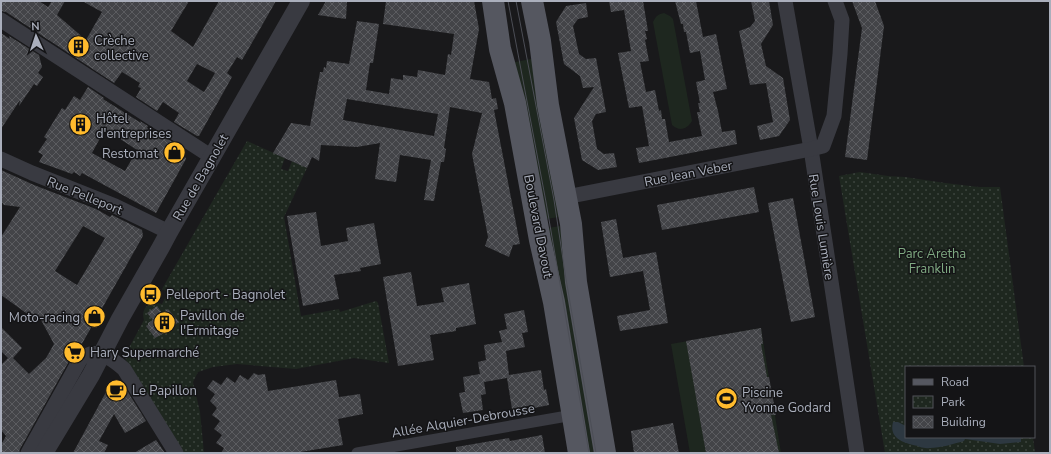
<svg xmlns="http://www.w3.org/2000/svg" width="1051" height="454" viewBox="0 0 1051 454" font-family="'Nunito Sans',sans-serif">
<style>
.grass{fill:#1e271f}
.park{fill:url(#park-dots)}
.water{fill:#2d3841}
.building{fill:url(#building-cross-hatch);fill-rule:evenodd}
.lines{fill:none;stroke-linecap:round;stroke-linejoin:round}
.pedestrian{stroke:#393a41;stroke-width:11}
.minor{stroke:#393a41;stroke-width:15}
.tertiary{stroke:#393a41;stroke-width:18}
.primary{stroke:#555760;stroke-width:22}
.tram{stroke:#4c4e56;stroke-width:1}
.labels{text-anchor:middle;stroke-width:3;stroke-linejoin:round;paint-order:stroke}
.poi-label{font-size:13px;fill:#aaafbc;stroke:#141416;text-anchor:start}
.street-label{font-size:13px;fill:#aaafbc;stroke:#141416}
.park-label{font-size:13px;fill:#7fa982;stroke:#141416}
</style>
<defs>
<pattern id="park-dots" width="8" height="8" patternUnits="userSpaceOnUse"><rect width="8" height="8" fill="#1e271f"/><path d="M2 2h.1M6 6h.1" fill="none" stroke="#3c443e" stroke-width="1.8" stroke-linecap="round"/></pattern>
<pattern id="building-cross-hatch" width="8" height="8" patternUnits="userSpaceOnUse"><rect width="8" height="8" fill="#434448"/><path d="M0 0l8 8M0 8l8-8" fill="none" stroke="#5b5c60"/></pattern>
</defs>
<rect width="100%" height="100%" fill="#19191b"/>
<g class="grass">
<path d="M664,13l6,3 3,3 19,102c-5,8 -12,11 -20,4l-19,-103c3,-6 5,-8 11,-9z"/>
<polygon points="536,58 559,217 546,219 510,63"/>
<polygon points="560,226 598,453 586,453 548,228"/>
<polygon points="761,328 781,453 690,453 671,344"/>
</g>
<g class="park">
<path d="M247,141l38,17 -4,11 7,2 4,-10 15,7 -23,49 17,99 38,-7 1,3 36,-11 2,2 11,60 -35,-5 -58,11 -59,-5 -24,3 -15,5 -5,10 7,30 4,41h-21l-59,-96 20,-37c-4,-13 7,-20 18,-16l6,-12 -6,-3z"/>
<polygon points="860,172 888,176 905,177 945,183 979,187 1000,187 1024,367 906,367 906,437 1033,437 1035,453 885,453 839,176"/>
</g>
<path class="water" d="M893,422h5l8,4v11h115v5l-21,2 -35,-5 -1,2c-11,3 -23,7 -34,7 -8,1 -10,-2 -17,-3 -12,-3 -24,-8 -20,-23z"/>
<g class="building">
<path d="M1,1h38l9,6 4,-6h13l-8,14 29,25 16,-28 -20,-11h107l-18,30 22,16 26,-46h57l-34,59 -5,-3 -10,16 5,4 -33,59h-2l-23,-14 5,-9 -16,-11 -6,9 -21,-14 5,-9 -3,-1 2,-4 -18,-11 -8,11 -108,-71 -5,-1zM197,64l18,9 -11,19 -17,-11z"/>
<polygon points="326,1 347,1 346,19 318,15"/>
<path d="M386,1h88l5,28 -9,50 19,3 3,17 4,-1 2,11 -4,1 26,134 -7,1 -4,12 -24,-11 3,-9 -16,-83 10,-41 -32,-6 -6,41 2,1 -2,13h-3l-7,39 -10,-1 7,-40 -31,-5 -4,27 -21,-3 5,-36 -23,4 -36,-2 -2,16 -7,-4 -5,11 -34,-15 18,-30 19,3 10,-54h3l1,-5 2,1 1,-7 22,3 8,-43 22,3 -6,39h-3l-4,27 23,4 2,-16 12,2v-5l14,2 1,-7 27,5 3,-21 3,1 3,-21 -71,-10zM347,99l91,15 -4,22 -91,-16z"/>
<polygon points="609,1 643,1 648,31 645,31 647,39 645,40 649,61 640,62 646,92 655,90 659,111 661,110 662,119 665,119 669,142 702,136 697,112 700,112 698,103 700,103 696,82 705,80 700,51 690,53 686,32 684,32 683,24 681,24 675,1 696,1 703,37 716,34 727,89 713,92 718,111 722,132 735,130 737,144 639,163 636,148 649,146 642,106 629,108 618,53 631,51 624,10 611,12"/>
<polygon points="751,1 769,1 773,25 761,44 766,66 783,78 790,120 779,136 760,140 757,126 773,122 766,83 750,85 739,31 750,27 755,21"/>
<polygon points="852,1 875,1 884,26 867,160 845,157 862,28"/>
<polygon points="586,3 588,17 578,19 573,26 579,54 586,59 596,58 606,112 596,114 592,121 597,149 604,154 614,153 617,167 598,170 582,160 574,118 594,87 583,88 580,76 564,64 556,22 566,6"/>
<polygon points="1,33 10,39 9,36 39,55 42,67 38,73 43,77 37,86 34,84 19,106 20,100 1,129"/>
<path d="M88,87l16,11 -1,1 38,24 -1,-2 8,5 -1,2 17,11 1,-2 17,11 4,11 -30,54 -74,-40 -2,3 -6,-4 -2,2 -33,-12 4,-7 -5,-3 9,-13 -3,-2 18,-29 3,2 9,-14 6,4zM105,129l32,21 -12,21 -33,-18z"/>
<path d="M1,170l33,15 62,24 14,8 2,-2 30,15 1,6 -64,113 -6,5 -53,95 -1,4h-18v-8l5,-9 -5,-6v-65l7,-7 -7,-7v-24l21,21 -9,10 16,16 17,-16 8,-14 -14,-26 -4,2 -35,-25v-58l19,-30 -16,-2 -3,-4zM83,226l22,12 -28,47 -22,-14z"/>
<polygon points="754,187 759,212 662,230 657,205"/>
<polygon points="793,198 815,317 791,322 768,203"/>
<polygon points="316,212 321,246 348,241 346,228 374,223 381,264 360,268 361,271 334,275 339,299 303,306 287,216"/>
<polygon points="616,219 623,258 656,252 668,323 620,331 617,316 650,310 643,271 610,277 601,222"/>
<polygon points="411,272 417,306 444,302 441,288 469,283 476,324 456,328 456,331 430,335 434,360 398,366 383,277"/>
<polygon points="157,306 162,313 168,309 179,322 173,326 168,331 155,338 146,326 148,325 148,323 153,320 147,313"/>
<polygon points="524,310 528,332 522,333 525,347 506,351 509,375 541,370 544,390 546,389 549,405 534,408 533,405 512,409 507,378 484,382 486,394 481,395 483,410 463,413 459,393 465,392 463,377 480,374 478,362 486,360 484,345 502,342 499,331 507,329 504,314"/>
<polygon points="761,328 763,344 761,344 767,377 769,377 776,415 771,415 779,453 706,453 686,341"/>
<polygon points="254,373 258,375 265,374 268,391 336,380 339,397 360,394 363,414 338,419 343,445 294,453 221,453 224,448 216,443 222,435 214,429 220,421 212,415 217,408 210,401 215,394 207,388 213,380 221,385 227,377 235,383 240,375 248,380"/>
<polygon points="112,381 121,381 146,421 125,433 114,414 99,441 108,445 104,453 73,453"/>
<polygon points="673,423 679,453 634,453 631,431"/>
<polygon points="542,435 545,453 456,453 456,447 509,438 510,441"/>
<polygon points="156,440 165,453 134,453"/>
</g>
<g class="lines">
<polyline class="pedestrian" points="357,453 573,415"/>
<g class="minor">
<polyline points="785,1 811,149 857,453"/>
<polyline points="1,20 212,157"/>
<polyline points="1,159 32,173 115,206 169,232"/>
<polyline points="566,197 811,149 823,146 834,116 840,54 842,20 835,1"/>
<path d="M28,453l53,-95c3,-1 6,-3 9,-4 12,-3 26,8 34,15l52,84"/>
</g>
<polyline class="tertiary" points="44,453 91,375 120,319 161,247 169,232 301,1"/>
<g class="primary">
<polyline points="493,1 500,49 515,103 540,240 554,302 579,453"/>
<polyline points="532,1 540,41 548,105 571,224 576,282 605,453"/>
</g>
<g class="tram">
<polyline points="508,1 546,202 589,453"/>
<polyline points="516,1 554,200 566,279 596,453"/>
</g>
</g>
<defs>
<symbol id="building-disc" viewBox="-11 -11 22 22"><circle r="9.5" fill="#ffbb2d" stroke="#141416"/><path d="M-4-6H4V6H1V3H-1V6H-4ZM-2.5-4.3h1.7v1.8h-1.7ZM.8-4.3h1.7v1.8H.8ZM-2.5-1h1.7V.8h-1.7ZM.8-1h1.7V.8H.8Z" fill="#111"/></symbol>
<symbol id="shop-disc" viewBox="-11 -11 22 22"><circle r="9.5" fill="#ffbb2d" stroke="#141416"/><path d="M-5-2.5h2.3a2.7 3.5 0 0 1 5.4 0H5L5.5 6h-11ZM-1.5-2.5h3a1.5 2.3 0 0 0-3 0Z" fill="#111"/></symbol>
<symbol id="bus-disc" viewBox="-11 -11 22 22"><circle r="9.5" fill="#ffbb2d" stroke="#141416"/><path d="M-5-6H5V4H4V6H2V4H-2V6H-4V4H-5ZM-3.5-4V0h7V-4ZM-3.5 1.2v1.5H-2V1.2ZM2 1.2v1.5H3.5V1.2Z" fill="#111"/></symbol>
<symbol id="supermarket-disc" viewBox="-11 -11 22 22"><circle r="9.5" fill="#ffbb2d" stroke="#141416"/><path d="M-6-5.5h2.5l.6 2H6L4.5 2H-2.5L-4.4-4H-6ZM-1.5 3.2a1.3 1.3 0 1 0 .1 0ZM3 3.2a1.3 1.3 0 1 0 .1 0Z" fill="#111"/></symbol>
<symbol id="cafe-disc" viewBox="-11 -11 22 22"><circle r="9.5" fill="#ffbb2d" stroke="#141416"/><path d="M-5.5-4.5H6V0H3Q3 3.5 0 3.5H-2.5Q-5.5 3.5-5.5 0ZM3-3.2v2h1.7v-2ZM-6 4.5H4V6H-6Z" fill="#111"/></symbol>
<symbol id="stadium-disc" viewBox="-11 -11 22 22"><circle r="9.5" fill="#ffbb2d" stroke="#141416"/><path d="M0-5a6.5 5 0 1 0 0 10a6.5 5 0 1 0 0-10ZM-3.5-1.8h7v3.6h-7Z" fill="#111"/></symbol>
</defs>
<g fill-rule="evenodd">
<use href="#building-disc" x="66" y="34" width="25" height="25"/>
<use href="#building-disc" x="68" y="112" width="25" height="25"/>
<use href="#shop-disc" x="162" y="140" width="25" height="25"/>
<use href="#bus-disc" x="138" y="282" width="25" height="25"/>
<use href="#shop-disc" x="82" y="304" width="25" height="25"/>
<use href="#building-disc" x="152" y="310" width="25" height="25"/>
<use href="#supermarket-disc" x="62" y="340" width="25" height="25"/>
<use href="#cafe-disc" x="104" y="378" width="25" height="25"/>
<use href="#stadium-disc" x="714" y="386" width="25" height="25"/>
</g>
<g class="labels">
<g class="poi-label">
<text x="94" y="45">Crèche<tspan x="94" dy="15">collective</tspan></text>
<text x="96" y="123">Hôtel<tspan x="96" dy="15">d'entreprises</tspan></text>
<text x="158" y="158" text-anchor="end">Restomat</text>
<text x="166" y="299">Pelleport - Bagnolet</text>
<text x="180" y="320">Pavillon de<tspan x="180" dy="15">l'Ermitage</tspan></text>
<text x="80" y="322" text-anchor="end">Moto-racing</text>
<text x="90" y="357">Hary Supermarché</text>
<text x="132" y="395">Le Papillon</text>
<text x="742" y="397">Piscine<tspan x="742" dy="15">Yvonne Godard</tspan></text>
</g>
<g class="street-label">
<text transform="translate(688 173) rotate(-11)" y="5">Rue Jean Veber</text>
<text transform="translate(200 177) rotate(-60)" y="5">Rue de Bagnolet</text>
<text transform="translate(85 195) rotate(22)" y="5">Rue Pelleport</text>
<text transform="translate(539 226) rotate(79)" y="5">Boulevard Davout</text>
<text transform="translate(822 227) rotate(81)" y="5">Rue Louis Lumière</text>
<text transform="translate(463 420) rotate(-10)" y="5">Allée Alquier-Debrousse</text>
</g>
<g class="park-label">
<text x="932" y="258">Parc Aretha<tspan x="932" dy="15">Franklin</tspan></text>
</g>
</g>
<rect width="1051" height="454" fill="none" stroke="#aaafbc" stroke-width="4"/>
<rect x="905" y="366" width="130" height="72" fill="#141416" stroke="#505258"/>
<rect x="913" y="379" width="20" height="6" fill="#555760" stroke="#505258"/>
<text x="941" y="386" font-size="12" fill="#aaafbc">Road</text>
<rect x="913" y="396" width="20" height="12" fill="url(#park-dots)" stroke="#505258"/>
<text x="941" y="406" font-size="12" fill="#aaafbc">Park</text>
<rect x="913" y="416" width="20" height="12" fill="url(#building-cross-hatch)" stroke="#505258"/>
<text x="941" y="426" font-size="12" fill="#aaafbc">Building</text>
<g transform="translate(36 36) rotate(357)" stroke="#141416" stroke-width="3" paint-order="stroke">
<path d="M0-3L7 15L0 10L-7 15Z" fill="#aaafbc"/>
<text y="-6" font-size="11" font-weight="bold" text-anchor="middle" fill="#aaafbc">N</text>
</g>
</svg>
